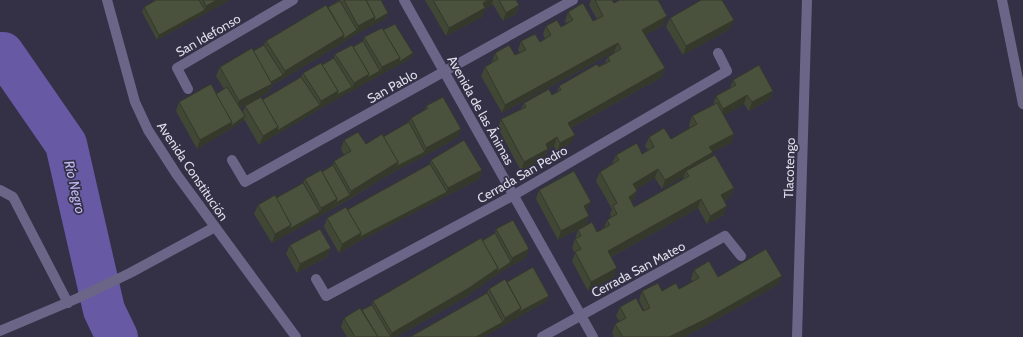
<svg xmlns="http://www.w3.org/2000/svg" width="1023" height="337" viewBox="0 0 1023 337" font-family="Cabin,sans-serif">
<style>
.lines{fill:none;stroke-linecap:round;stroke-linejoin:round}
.river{stroke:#6859a4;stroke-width:42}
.minor{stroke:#6b6688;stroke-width:10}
.wall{fill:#404734;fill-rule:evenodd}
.shaded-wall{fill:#34392b}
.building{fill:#4a523d;stroke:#34392b}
.labels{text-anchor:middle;stroke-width:3.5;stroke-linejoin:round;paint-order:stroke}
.street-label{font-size:13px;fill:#deddea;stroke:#343146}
.water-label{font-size:14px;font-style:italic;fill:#c0b7f5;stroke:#343146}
</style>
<rect width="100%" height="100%" fill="#343146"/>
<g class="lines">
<polyline class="river" points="0,53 3,53 66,144 104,310 117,337"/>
<g class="minor">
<polyline points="107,0 135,102 148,130 177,175 296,337"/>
<polyline points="404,0 593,337"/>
<polyline points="1002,0 1023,104"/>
<polyline points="188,89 177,68 293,0"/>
<polyline points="232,160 245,182 573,0"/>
<polyline points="0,190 13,197 68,303"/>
<polyline points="316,279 326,296 514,195 727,71 718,53"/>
<polyline points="0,331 78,298 130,273 215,227"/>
<polyline points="542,337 725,236 741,256"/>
<polyline points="797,337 807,0"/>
</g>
</g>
<g class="wall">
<polygon points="156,0 230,0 157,40 142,12 144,7"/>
<polygon points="340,0 381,0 388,13 386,18 355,35 341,44 271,86 269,92 240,108 243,112 245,106 262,100 301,77 303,73 322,65 334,58 335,54 353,47 363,41 364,37 383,30 413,53 411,58 335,100 259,145 244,119 243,121 229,130 197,149 176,111 179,102 216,94 224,89 216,76 220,67 253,51 264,45 266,41"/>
<polygon points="425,0 516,0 519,5 516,14 503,21 492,3 491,6 485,9 482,17 446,36"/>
<polygon points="591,0 612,0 614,3 618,1 618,0 658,0 664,25 645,35 665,68 662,77 571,128 571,143 557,152 554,146 548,149 545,158 521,171 498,128 501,119 521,109 524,103 552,95 557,92 559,86 605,63 608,57 615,53 614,52 502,113 481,76 485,67 492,62 495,53 515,55 520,53 518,50 521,41 540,42 545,39 543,34 546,26 561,27 567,24 565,21 568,12 593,21 597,19 589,5"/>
<polygon points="670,18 730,29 683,55 666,27"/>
<path d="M733,80l40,11 -3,8 -21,12 -5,-7 -20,11 10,19 -3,9 -18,9 -2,5 23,31 -4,9 -6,4v14l-17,9 -9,-16 -87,49 3,20 -26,14 -16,-30 3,-8 -3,-5 6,-18 19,2 7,-4 3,-8 4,-3 -1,-3 2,-5 -16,-28 4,-9 12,-8 4,-9 26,-1 6,-4 -3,-4 4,-9 22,2 19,-11 -1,-3 3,-9 21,-11 3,-9 14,-8zM684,176l-1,4 -49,27 -3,-5 3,-2 3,-9 -1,-2 19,-11 7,11z"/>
<polygon points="426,106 457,138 423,157 395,171 348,200 288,234 272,243 254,214 258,205 276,198 303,183 305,179 322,172 333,165 334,161 344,155 341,149 344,140 366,144 383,137 409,122 411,118 425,110"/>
<polygon points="431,160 482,170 479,179 358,242 339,253 324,227 327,218 347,210 430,164"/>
<polygon points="539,190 587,211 589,216 586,225 558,240 536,199"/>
<polygon points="496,229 526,258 509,267 495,276 466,297 396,337 347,337 341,327 344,318 362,310 372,305 373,301 482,241 495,233"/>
<polygon points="290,245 331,248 327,257 297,273 286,254"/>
<polygon points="694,270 718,277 779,284 705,326 684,337 614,337 612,333 615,324 620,322 616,316 620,307 643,311 644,310 639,300 642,291 662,291 679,289 693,282 691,279"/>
<polygon points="507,282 549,296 547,301 483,337 410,337 487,293 489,289"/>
</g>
<g class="shaded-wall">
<polygon points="217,0 230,0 157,40 159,35 205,10 206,6"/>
<polygon points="488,0 493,0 491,6 485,9 482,17 446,36 449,28 483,3"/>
<polygon points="519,5 516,14 503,21 506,13"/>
<polygon points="388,13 386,18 372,26 374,21"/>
<polygon points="667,16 664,25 639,39 642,30"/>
<polygon points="375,17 372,26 355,35 341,44 271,86 269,92 236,110 239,101 283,75 285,71 344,35 357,30 358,26"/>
<polygon points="734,20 730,29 683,55 686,46"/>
<polygon points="618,43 614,52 502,113 505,105"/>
<polygon points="413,53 411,58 397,66 378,76 350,92 354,83 369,74 380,71 382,67 400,58"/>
<polygon points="665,68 662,77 565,131 568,123"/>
<polygon points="352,87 350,92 318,110 321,101 338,91"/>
<polygon points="773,91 770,99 749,111 752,102"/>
<polygon points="747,95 744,104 720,118 723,109"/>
<polygon points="320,105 318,110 259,145 263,136 278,127"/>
<polygon points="245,116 243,121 229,130 197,149 200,140 232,122"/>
<polygon points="461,129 457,138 423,157 395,171 334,208 336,203 350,195 351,191 398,162 425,152 426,148"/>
<polygon points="734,134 731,143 706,156 709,147"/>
<polygon points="575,135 571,143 557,152 560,143"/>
<polygon points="557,137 554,146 548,149 545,158 521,171 524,162 546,144"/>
<polygon points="713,152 710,161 686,171 684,176 662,189 665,180"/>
<polygon points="658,169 655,178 630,193 633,184"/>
<polygon points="482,170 479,179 358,242 339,253 342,244 361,233 447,192 448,188"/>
<polygon points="734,188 730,197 718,204 721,195"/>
<polygon points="637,191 634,200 625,206 629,197"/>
<polygon points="337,199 334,208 288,234 272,243 275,234 291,225 320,212 321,208"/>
<polygon points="701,199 698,208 605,260 608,251"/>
<polygon points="591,202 587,211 581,214 584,206"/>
<polygon points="727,206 724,215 707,224 710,216"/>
<polygon points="589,216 586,225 558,240 561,231"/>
<polygon points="331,248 327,257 297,273 300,264"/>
<polygon points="529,249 526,258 509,267 495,276 466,297 396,337 390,337 392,333 498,268 511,262 512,258"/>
<polygon points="617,268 614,277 588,291 591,282"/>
<polygon points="782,276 779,284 705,326 684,337 669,337"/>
<polygon points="549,296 547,301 502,327 483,337 476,337 503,322 505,318 521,308"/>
</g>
<g class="building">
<polygon points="156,0 199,0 205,10 159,35 144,7"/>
<polygon points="203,0 217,0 206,6"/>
<polygon points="344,0 366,0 375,17 358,26"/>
<polygon points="366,0 381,0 388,13 374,21 375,17"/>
<polygon points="433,0 488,0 483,3 485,8 449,28"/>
<polygon points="499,0 516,0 519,5 506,13"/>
<polygon points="595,0 612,0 614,3 620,0 658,0 667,16 642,30 665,68 568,123 575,135 560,143 557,137 546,144 548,149 524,162 501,119 526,107 524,103 549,89 552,95 561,90 559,86 597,64 599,67 610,61 608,57 621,49 618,43 505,105 485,67 498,59 495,53 509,45 515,55 526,50 521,41 535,34 540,42 551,35 546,26 557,20 561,27 573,20 568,12 583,3 593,21 603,16"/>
<polygon points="701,0 722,0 734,20 686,46 670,18"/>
<polygon points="340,1 357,30 343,39 344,35 328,7"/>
<polygon points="326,5 344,35 285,71 266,41"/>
<polygon points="395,24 413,53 399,62 400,58 383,30"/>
<polygon points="382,28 400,58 382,67 364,37"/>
<polygon points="363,41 380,71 367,78 369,74 353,47"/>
<polygon points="264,45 283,75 271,82 253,51"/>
<polygon points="352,45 369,74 354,83 335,54"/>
<polygon points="252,48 272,84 239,101 220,67"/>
<polygon points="334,58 352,87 337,95 338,91 322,65"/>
<polygon points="321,63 338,91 321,101 303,73"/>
<polygon points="759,65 773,91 752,102 747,95 723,109 716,96 736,85 733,80"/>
<polygon points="301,77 320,105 277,131 278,127 262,100"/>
<polygon points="211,84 232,122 200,140 179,102"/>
<polygon points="227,87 245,116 231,126 232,122 216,94"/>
<polygon points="261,97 278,127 263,136 245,106"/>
<polygon points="443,97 461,129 426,148 411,118 428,108 426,106"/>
<polygon points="717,103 734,134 709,147 713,152 665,180 658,169 633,184 637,191 629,197 634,207 689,176 686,171 715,155 734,188 721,195 727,206 710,216 701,199 608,251 617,268 591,282 575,252 581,249 575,239 581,236 578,230 592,222 597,232 610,225 607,220 617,214 613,206 617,203 600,172 619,160 616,155 637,143 642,154 654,147 649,137 664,128 671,139 697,124 692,116"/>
<polygon points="409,122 425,152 397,166 398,162 383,137"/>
<polygon points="358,132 366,144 382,134 398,162 351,191 334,161 351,151 344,140"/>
<polygon points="464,140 482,170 448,188 431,160"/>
<polygon points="430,164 447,192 360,237 361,233 347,210"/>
<polygon points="333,165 350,195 336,203 337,199 322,172"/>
<polygon points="321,170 337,199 321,208 305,179"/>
<polygon points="574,171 591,202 584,206 589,216 561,231 539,190"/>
<polygon points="303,183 320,212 289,229 291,225 276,198"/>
<polygon points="275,195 291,225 275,234 258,205"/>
<polygon points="346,207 361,233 342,244 327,218"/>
<polygon points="513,220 529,249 512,258 496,229"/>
<polygon points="320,229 331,248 300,264 290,245"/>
<polygon points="495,233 511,262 496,272 498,268 482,241"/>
<polygon points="481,238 498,268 469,288 392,333 373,301"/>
<polygon points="766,249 782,276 708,318 669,337 623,337 615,324 626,318 620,307 636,298 643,311 650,308 642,291 658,283 662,291 676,283 679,289 699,278 694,270 709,261 718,277"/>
<polygon points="533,267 549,296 519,312 521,308 507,282"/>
<polygon points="505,279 521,308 505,318 489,289"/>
<polygon points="487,293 503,322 476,337 410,337"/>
<polygon points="372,305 391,337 378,337 362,310"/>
<polygon points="360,308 378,337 355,337 344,318"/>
</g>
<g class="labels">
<g class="street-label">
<text transform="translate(208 35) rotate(-30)" y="5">San Idefonso</text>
<text transform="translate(392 86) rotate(-29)" y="5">San Pablo</text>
<text transform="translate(481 110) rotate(61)" y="5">Avenida de las Ánimas</text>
<text transform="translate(789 168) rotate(-88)" y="5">Tlacotengo</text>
<text transform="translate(193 171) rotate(56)" y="5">Avenida Constitución</text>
<text transform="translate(522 174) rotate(-30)" y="5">Cerrada San Pedro</text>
<text transform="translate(638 269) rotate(-28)" y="5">Cerrada San Mateo</text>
</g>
<g class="water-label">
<text transform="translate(75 187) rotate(77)" y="5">Río Negro</text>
</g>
</g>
</svg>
